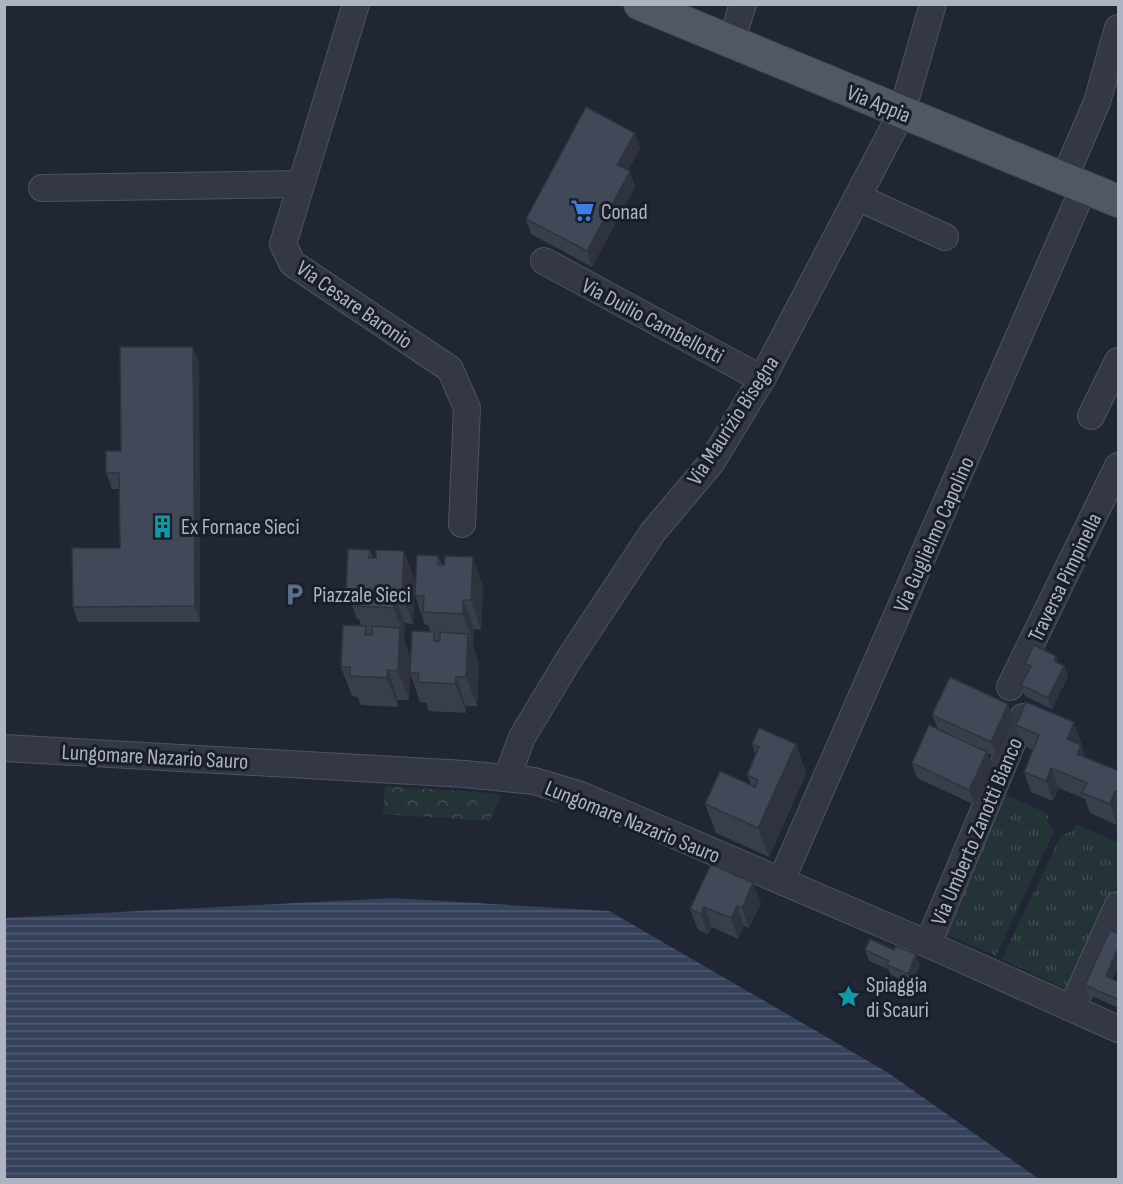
<svg xmlns="http://www.w3.org/2000/svg" width="1123" height="1184" viewBox="0 0 1123 1184" font-family="'Sofia Sans Condensed',sans-serif">
<style>
.grass{fill:url(#grass-tufts)}
.forest{fill:url(#forest-crowns)}
.water{fill:url(#water-rules)}
.lines{fill:none;stroke-linecap:round;stroke-linejoin:round}
.minor-casing{stroke:#4e5360;stroke-width:28}
.major-casing{stroke:#3d424e;stroke-width:34}
.minor{stroke:#333844;stroke-width:26}
.major{stroke:#515765;stroke-width:32}
.wall{fill:#383f4c}
.shaded-wall{fill:#2e333e}
.building{fill:#414958;stroke:#2e333e;stroke-width:1.5}
.labels{text-anchor:middle;stroke-width:6;stroke-linejoin:round;paint-order:stroke}
.street-label{font-size:22px;fill:#adb3c2;stroke:#191e29}
.poi-label{font-size:22px;fill:#adb3c2;stroke:#191e29;text-anchor:start}
</style>
<defs>
<pattern id="grass-tufts" width="24" height="20" patternUnits="userSpaceOnUse" patternTransform="scale(1.5)"><rect width="24" height="20" fill="#233336"/><path d="M3 7l-1-3M5 7V3M7 7l1-3M15 17l-1-3M17 17v-4M19 17l1-3" fill="none" stroke="#404e51"/></pattern>
<pattern id="forest-crowns" width="20" height="18" patternUnits="userSpaceOnUse" patternTransform="scale(1.5)"><rect width="20" height="18" fill="#233336"/><path d="M2 6a3 3 0 1 1 6 0M12 15a3 3 0 1 1 6 0" fill="none" stroke="#404e51"/></pattern>
<pattern id="water-rules" width="6" height="5" patternUnits="userSpaceOnUse" patternTransform="scale(1.5)"><rect width="6" height="5" fill="#36425c"/><path d="M0 2.5h6" fill="none" stroke="#505b72"/></pattern>
</defs>
<rect width="100%" height="100%" fill="#202634"/>
<g class="grass">
<polygon points="997,791 1049,814 1047,821 1054,831 996,956 938,931"/>
<polygon points="1076,824 1118,843 1118,883 1069,990 1002,959 1061,835 1072,831"/>
</g>
<polygon class="forest" points="385,786 489,793 501,795 490,821 383,814"/>
<polygon class="water" points="393,898 609,911 887,1072 1039,1179 5,1179 5,918"/>
<g class="lines">
<defs>
<g id="minor">
<polyline points="356,4 283,244 292,263 450,369 467,408 462,524"/>
<polyline points="731,42 743,4"/>
<polyline points="1064,179 1097,102 1118,28"/>
<polyline points="42,188 301,184"/>
<polyline points="857,197 945,237"/>
<polyline points="544,261 762,379"/>
<polyline points="1091,416 1118,361"/>
<polyline points="1010,687 1118,466"/>
<polyline points="4,748 465,774 534,781 581,795 912,937 1118,1029"/>
<polyline points="507,778 522,737 569,659 653,532 711,463 762,379 902,112 933,4"/>
<polyline points="781,881 1084,187"/>
<polyline points="928,944 1023,717"/>
<polyline points="1072,1008 1118,905"/>
</g>
<polyline id="major" points="640,4 1118,201"/>
</defs>
<use href="#minor" class="minor-casing"/>
<use href="#major" class="major-casing"/>
<use href="#minor" class="minor"/>
<use href="#major" class="major"/>
</g>
<g class="wall">
<polygon points="635,133 640,148 628,171 630,171 635,187 592,267 531,234 526,219"/>
<polygon points="199,362 200,622 78,622 73,607 120,548 120,489 112,489 106,473 121,451"/>
<polygon points="370,550 373,558 415,580 413,624 405,623 404,637 403,637 410,657 430,632 428,625 425,625 415,596 438,556 442,564 483,586 481,630 474,629 473,643 472,643 479,663 477,706 466,706 466,713 429,711 426,703 420,702 410,673 409,700 398,700 398,707 361,705 357,697 352,696 341,667 361,626 359,619 357,619 346,590"/>
<polygon points="1025,664 1059,664 1064,666 1068,676 1052,709 1025,696 1021,685 1028,671"/>
<polygon points="932,715 1014,720 997,757 987,753 993,767 975,805 917,778 912,763 938,729"/>
<polygon points="1016,725 1081,742 1081,745 1085,758 1119,771 1119,821 1117,825 1090,813 1085,799 1059,788 1053,801 1031,792 1024,772 1033,750 1023,745"/>
<polygon points="752,744 796,744 806,774 769,857 716,833 705,804 751,785 747,775 756,755"/>
<polygon points="753,883 761,903 749,928 744,926 738,939 712,927 708,934 698,930 690,909"/>
<polygon points="1119,934 1119,965 1112,979 1119,982 1119,1008 1089,995 1085,985"/>
<polygon points="865,950 920,965 912,984 891,975 888,969 869,961"/>
</g>
<g class="shaded-wall">
<polygon points="635,133 640,148 623,180 617,165"/>
<polygon points="630,171 635,187 592,267 587,251"/>
<polygon points="193,347 199,362 200,622 195,606"/>
<polygon points="404,551 415,580 413,624 402,594"/>
<polygon points="473,557 483,586 481,630 471,600"/>
<polygon points="394,594 405,623 404,637 394,608"/>
<polygon points="463,600 474,629 473,643 463,614"/>
<polygon points="400,628 410,657 409,700 398,671"/>
<polygon points="468,634 479,663 477,706 466,677"/>
<polygon points="1056,656 1060,666 1054,661"/>
<polygon points="1064,666 1068,676 1052,709 1048,698"/>
<polygon points="388,670 398,700 398,707 387,678"/>
<polygon points="456,677 466,706 466,713 455,684"/>
<polygon points="1008,704 1014,720 997,757 991,742"/>
<polygon points="1074,722 1081,742 1075,759 1067,739"/>
<polygon points="796,744 806,774 769,857 758,828"/>
<polygon points="1081,745 1088,765 1077,754"/>
<polygon points="987,752 993,767 975,805 969,790"/>
<polygon points="1051,768 1059,788 1053,801 1046,781"/>
<polygon points="1115,791 1119,800 1119,821 1117,825 1110,804"/>
<polygon points="753,883 761,903 749,928 742,908"/>
<polygon points="737,906 744,926 738,939 731,918"/>
<polygon points="704,907 712,927 708,934 701,914"/>
<polygon points="1119,946 1119,965 1109,986 1106,976"/>
<polygon points="916,954 920,965 912,984 908,974"/>
</g>
<g class="building">
<polygon points="586,107 635,133 617,165 630,171 587,251 526,219"/>
<polygon points="120,347 193,347 195,606 73,607 72,548 120,548 119,473 106,473 106,451 121,451"/>
<polygon points="348,549 370,550 369,558 376,558 376,550 404,551 402,594 394,594 394,608 354,606 355,590 346,590"/>
<polygon points="417,555 438,556 438,564 444,565 445,556 473,557 471,600 463,600 463,614 423,612 424,596 415,596"/>
<polygon points="343,625 366,626 365,635 372,635 372,626 400,628 398,671 388,670 387,678 350,676 350,667 341,667"/>
<polygon points="412,631 434,632 434,641 440,641 440,632 468,634 466,677 456,677 455,684 418,682 419,673 410,673"/>
<polygon points="1034,645 1056,656 1054,661 1064,666 1048,698 1021,685 1031,666 1025,664"/>
<polygon points="950,677 1008,704 991,742 932,715"/>
<polygon points="1026,702 1074,722 1067,739 1081,745 1077,754 1119,771 1119,793 1115,791 1110,804 1082,793 1087,783 1051,768 1046,781 1024,772 1039,735 1016,725"/>
<polygon points="929,725 987,752 969,790 912,763"/>
<polygon points="759,728 796,744 758,828 705,804 720,771 755,787 758,780 747,775 759,747 752,744"/>
<polygon points="711,864 753,883 742,908 737,906 731,918 704,907 701,914 690,909"/>
<polygon points="1110,930 1119,934 1119,946 1106,976 1119,982 1119,1000 1085,985"/>
<polygon points="870,939 894,950 896,946 916,954 908,974 887,965 889,961 865,950"/>
</g>
<defs>
<symbol id="supermarket-bare" viewBox="-9 -9 18 18"><path d="M-6-5.5h2.5l.6 2H6L4.5 2H-2.5L-4.4-4H-6ZM-1.5 3.2a1.3 1.3 0 1 0 .1 0ZM3 3.2a1.3 1.3 0 1 0 .1 0Z" fill="#3f7fe0" stroke="#191e29" stroke-width="2.5" paint-order="stroke"/></symbol>
<symbol id="building-bare" viewBox="-9 -9 18 18"><path d="M-4-6H4V6H1V3H-1V6H-4ZM-2.5-4.3h1.7v1.8h-1.7ZM.8-4.3h1.7v1.8H.8ZM-2.5-1h1.7V.8h-1.7ZM.8-1h1.7V.8H.8Z" fill="#0f9aa8" stroke="#191e29" stroke-width="2.5" paint-order="stroke"/></symbol>
<symbol id="parking-bare" viewBox="-9 -9 18 18"><path d="M-3.5-5.5H1a3.5 3.5 0 0 1 0 7H-1V5.5H-3.5ZM-1-3.4V-.6H.8a1.4 1.4 0 0 0 0-2.8Z" fill="#5c6f8a" stroke="#191e29" stroke-width="2.5" paint-order="stroke"/></symbol>
<symbol id="sight-bare" viewBox="-9 -9 18 18"><path d="M0-6L1.8-2.2L6-1.7L2.9 1.2L3.7 5.4L0 3.3L-3.7 5.4L-2.9 1.2L-6-1.7L-1.8-2.2Z" fill="#0f9aa8" stroke="#191e29" stroke-width="2.5" paint-order="stroke"/></symbol>
</defs>
<g fill-rule="evenodd">
<use href="#supermarket-bare" x="566" y="194" width="33" height="33"/>
<use href="#building-bare" x="146" y="510" width="33" height="33"/>
<use href="#parking-bare" x="278" y="578" width="33" height="33"/>
<use href="#sight-bare" x="832" y="980" width="33" height="33"/>
</g>
<g class="labels">
<g class="street-label">
<text transform="translate(879 103) rotate(22)" y="8">Via Appia</text>
<text transform="translate(355 304) rotate(35)" y="8">Via Cesare Baronio</text>
<text transform="translate(653 320) rotate(28)" y="8">Via Duilio Cambellotti</text>
<text transform="translate(732 420) rotate(-57)" y="8">Via Maurizio Bisegna</text>
<text transform="translate(933 534) rotate(-66)" y="8">Via Guglielmo Capolino</text>
<text transform="translate(1064 577) rotate(-64)" y="8">Traversa Pimpinella</text>
<text transform="translate(155 756) rotate(3)" y="8">Lungomare Nazario Sauro</text>
<text transform="translate(633 821) rotate(22)" y="8">Lungomare Nazario Sauro</text>
<text transform="translate(976 831) rotate(-67)" y="8">Via Umberto Zanotti Bianco</text>
</g>
<g class="poi-label">
<text x="601" y="219">Conad</text>
<text x="181" y="534">Ex Fornace Sieci</text>
<text x="313" y="602">Piazzale Sieci</text>
<text x="866" y="992">Spiaggia<tspan x="866" dy="25">di Scauri</tspan></text>
</g>
</g>
<rect width="1123" height="1184" fill="none" stroke="#adb3c2" stroke-width="12"/>
</svg>
